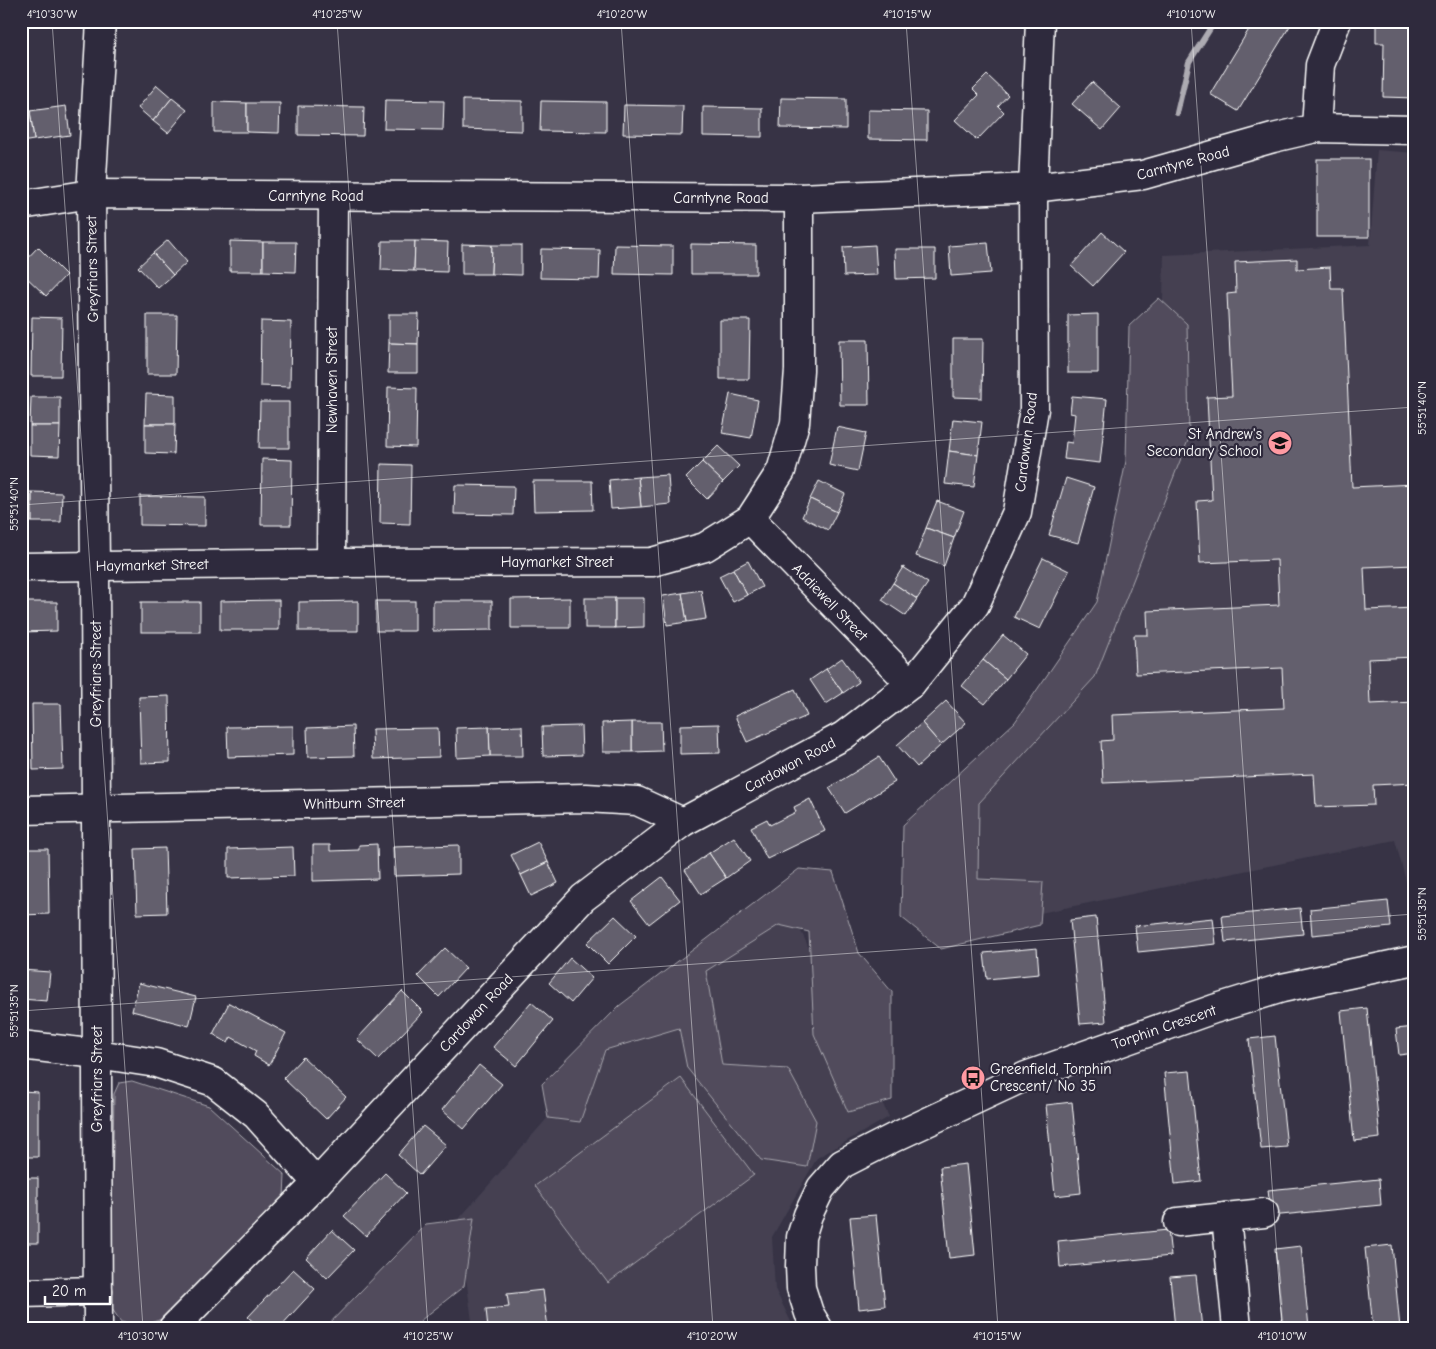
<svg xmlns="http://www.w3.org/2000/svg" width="1436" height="1349" viewBox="0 0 1436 1349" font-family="'Comic Neue',sans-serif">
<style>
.built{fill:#444051}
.green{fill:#514c5c;stroke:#a8a6ae}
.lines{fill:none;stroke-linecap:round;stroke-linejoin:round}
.stream{stroke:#adabb2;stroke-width:6}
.building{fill:#635f6d;stroke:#fff}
.minor-casing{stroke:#fff;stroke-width:31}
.minor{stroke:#2f2a3d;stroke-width:28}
.ticks{fill:none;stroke:#fff;stroke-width:1;stroke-opacity:0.45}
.labels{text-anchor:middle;stroke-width:4.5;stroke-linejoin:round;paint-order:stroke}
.street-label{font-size:15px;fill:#fff;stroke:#2f2a3d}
.poi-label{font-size:15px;fill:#fff;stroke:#2f2a3d;text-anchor:end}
.neatline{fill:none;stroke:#fff;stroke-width:2}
.ticks-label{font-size:12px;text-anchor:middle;fill:#fff}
</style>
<rect width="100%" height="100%" fill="#373345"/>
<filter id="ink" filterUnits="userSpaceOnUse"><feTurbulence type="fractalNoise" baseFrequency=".02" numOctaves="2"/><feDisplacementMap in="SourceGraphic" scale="10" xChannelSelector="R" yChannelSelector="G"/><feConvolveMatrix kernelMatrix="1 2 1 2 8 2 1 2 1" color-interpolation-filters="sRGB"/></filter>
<g filter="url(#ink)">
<g class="built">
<polygon points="1377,150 1415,153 1415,915 1395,840 963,929 959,795 1074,686 1129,546 1162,341 1164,255 1370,245"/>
<polygon points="789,906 889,1117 817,1158 772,1237 775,1289 794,1328 473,1328 458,1220 659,991"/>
</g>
<g class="green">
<polygon points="1159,298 1187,324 1189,438 1095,677 979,803 978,879 1043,882 1040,925 941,949 901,917 903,825 1015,722 1097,602 1126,461 1129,326"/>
<polygon points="799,869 833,872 859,953 892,992 892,1100 848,1112 814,1034 809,932 779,925 706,971 722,1065 788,1069 816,1121 807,1167 761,1160 687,1068 679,1028 605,1050 580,1122 548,1118 542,1084 619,1006"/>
<polygon points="681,1078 754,1175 608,1283 535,1186"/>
<polygon points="132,1081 209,1106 285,1175 284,1197 165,1318 141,1326 121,1322 110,1306 114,1094 119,1083"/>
<polygon points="474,1218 464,1286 411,1328 325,1328 426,1224"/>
</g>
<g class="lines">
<polyline class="stream" points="1177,113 1189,62 1215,21"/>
</g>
<g class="building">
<polygon points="1254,21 1293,21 1238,111 1210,94"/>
<polygon points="1376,21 1415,21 1415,98 1383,97 1384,43 1376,43"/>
<polygon points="987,75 1008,95 998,106 1004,112 977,140 955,120 979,95 973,89"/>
<polygon points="1092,82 1121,108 1102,130 1072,104"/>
<polygon points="157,85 172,98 153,121 138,108"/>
<polygon points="172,98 187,110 168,133 153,121"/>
<polygon points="781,98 846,99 846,129 780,128"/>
<polygon points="385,100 444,101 443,130 384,129"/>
<polygon points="463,100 522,101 522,131 463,129"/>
<polygon points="541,101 606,102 606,132 540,131"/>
<polygon points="214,102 247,103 247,132 214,132"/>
<polygon points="247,103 280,103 279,133 247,132"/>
<polygon points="624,105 683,106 682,135 623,134"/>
<polygon points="66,106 70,135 34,140 30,111"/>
<polygon points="298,106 364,107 363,136 298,135"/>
<polygon points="703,107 762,108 762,137 703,136"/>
<polygon points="868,110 927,111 927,140 868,139"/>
<polygon points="30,111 34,140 21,142 21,112"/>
<rect x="1317" y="159" width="52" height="78"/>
<polygon points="1102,232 1124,252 1093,286 1071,266"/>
<polygon points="168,240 187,262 173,275 153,253"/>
<polygon points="230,241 263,242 263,271 230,271"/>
<polygon points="382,241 415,241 414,271 381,270"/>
<polygon points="415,241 448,242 447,272 414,271"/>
<polygon points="263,242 296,242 295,272 263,271"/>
<polygon points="988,243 991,273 951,276 949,246"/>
<polygon points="462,244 492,245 491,274 462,274"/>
<polygon points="691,244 756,245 756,274 691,274"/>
<polygon points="492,245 521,245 521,275 491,274"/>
<polygon points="615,245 673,246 673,275 614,274"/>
<polygon points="875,245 877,275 844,276 843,247"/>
<polygon points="38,247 66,275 46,296 21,272 21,265"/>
<polygon points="541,249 600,250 599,279 540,278"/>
<polygon points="895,249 935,249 935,278 896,279"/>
<polygon points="153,253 173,275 158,288 138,267"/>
<polygon points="1297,259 1297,269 1330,267 1331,289 1343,289 1352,487 1415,484 1415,565 1364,567 1366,610 1415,608 1415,657 1368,659 1370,704 1415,702 1415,783 1373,785 1374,805 1316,807 1314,774 1103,783 1101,741 1113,740 1112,715 1284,708 1282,668 1136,674 1134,635 1148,635 1147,611 1279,605 1277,560 1200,563 1197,501 1212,500 1207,397 1232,396 1227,294 1236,293 1235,262"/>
<polygon points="389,314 419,314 418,344 389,343"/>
<polygon points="1098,314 1098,373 1068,373 1068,315"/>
<polygon points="147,315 177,315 176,374 147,374"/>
<polygon points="32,317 62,318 61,376 31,376"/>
<polygon points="720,320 750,320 749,379 720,379"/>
<polygon points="261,321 291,322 290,387 260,386"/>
<polygon points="953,339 983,339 982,398 953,397"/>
<polygon points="839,340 868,340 869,405 840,405"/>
<polygon points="389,343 418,344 418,373 388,373"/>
<polygon points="388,387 417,388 416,447 387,446"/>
<polygon points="146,394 175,395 175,424 145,424"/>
<polygon points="730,394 758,400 751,438 722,433"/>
<polygon points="1072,396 1107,399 1100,463 1064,459 1066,442 1072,443 1075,414 1070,413"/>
<polygon points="31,397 60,397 60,426 30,426"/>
<polygon points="260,402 289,402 289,448 259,448"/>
<polygon points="953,419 982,422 978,455 949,451"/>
<polygon points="145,424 175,424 174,454 145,453"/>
<polygon points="30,426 60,426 59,456 30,455"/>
<polygon points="837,427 866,433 858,471 829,465"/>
<polygon points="718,446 739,466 723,482 702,462"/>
<polygon points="949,451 978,455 974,487 945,484"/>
<polygon points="262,459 292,460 291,525 261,525"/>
<polygon points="702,462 723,482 707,499 686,478"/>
<polygon points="381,464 411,465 410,524 380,523"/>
<polygon points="668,475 670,504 641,507 638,477"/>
<polygon points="638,477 641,507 611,509 609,480"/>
<polygon points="1066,478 1094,487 1078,543 1049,535"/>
<polygon points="533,481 592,481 593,510 534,511"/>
<polygon points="819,481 845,494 837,512 810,499"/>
<polygon points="455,485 514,486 513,515 454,514"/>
<polygon points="21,492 32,492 32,522 21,521"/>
<polygon points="32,492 62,493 61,522 32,522"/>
<polygon points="140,496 205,497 205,526 140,525"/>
<polygon points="810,499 837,512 828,530 802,517"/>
<polygon points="937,501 964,511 954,538 926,528"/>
<polygon points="926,528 954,538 944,566 916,556"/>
<polygon points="1043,558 1069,571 1040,629 1014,617"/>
<polygon points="748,561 762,587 747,595 733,569"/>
<polygon points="903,567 928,583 917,599 893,583"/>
<polygon points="733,569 747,595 733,602 719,576"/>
<polygon points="893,583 917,599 906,616 882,600"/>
<polygon points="701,590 706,619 687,622 682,593"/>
<polygon points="682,593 687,622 667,625 663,596"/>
<polygon points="570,598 570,628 511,628 511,599"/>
<rect x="585" y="598" width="30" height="30"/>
<polygon points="615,598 644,598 644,627 615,628"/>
<polygon points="279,600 279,630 220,630 220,601"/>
<polygon points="358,601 358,631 299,631 299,602"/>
<rect x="376" y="601" width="39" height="30"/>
<polygon points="433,601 492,601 492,630 433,631"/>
<polygon points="21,602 57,602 57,631 21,632"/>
<rect x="141" y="602" width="59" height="30"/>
<polygon points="1003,635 1026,654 1006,679 983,660"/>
<polygon points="842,658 859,682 843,693 826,669"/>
<polygon points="983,660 1006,679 985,704 962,686"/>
<polygon points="826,669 843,693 826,704 810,680"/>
<polygon points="795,689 807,716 747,742 735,716"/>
<polygon points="169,696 170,762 141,763 139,697"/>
<polygon points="946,701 966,723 941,745 922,723"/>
<polygon points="32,704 61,704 63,769 33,770"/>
<polygon points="632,722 661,722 662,751 632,752"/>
<polygon points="632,722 632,752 603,752 602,723"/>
<polygon points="922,723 941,745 917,767 897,745"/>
<polygon points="719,724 720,753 680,754 680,725"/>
<polygon points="293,726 293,755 228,757 227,727"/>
<polygon points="353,726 354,756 308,757 307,728"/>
<polygon points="522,726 523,756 490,756 489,727"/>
<polygon points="581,726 582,755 543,756 542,727"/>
<polygon points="489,727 490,756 457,758 456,728"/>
<polygon points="438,728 439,757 373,759 372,729"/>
<polygon points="879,757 895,782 845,813 829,788"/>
<polygon points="810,799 825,831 767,859 751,827 767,819 770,825 796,812 794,807"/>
<polygon points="734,837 750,861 726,878 709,853"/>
<polygon points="538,842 548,862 521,875 511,855"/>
<polygon points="377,844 378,879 313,881 313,845 330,845 330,851 359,850 359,845"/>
<polygon points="459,845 459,874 394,876 393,847"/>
<polygon points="293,847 294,876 228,878 228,849"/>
<polygon points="165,848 167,913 137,914 135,849"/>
<polygon points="21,849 48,849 49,914 21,915"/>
<polygon points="709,853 726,878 701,894 685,870"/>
<polygon points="548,862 558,883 531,896 521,875"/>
<polygon points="662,877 680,900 649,924 631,901"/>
<polygon points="1388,901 1391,927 1312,935 1310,909"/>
<polygon points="1300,908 1303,934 1225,942 1222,916"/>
<polygon points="615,916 636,936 608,964 587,943"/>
<polygon points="1096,917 1106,1022 1080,1024 1070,920"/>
<polygon points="1213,918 1216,944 1138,952 1135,926"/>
<polygon points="445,948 466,968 439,997 418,976"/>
<polygon points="1037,948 1039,974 987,979 984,953"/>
<polygon points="570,958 592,978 571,1003 549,983"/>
<polygon points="21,970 50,972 47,1001 21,999"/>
<polygon points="139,983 196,997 189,1026 132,1011"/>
<polygon points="402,991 423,1012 378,1059 357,1039"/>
<polygon points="531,1002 553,1021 516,1066 493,1047"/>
<polygon points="229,1003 286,1033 269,1065 254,1056 256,1051 231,1037 228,1043 213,1034"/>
<polygon points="1367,1008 1380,1138 1354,1141 1341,1011"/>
<polygon points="1415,1027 1415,1053 1399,1055 1396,1029"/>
<polygon points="1275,1036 1287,1147 1261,1149 1249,1039"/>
<polygon points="303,1057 346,1097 326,1119 283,1078"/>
<polygon points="479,1065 502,1084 464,1129 442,1110"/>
<polygon points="1190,1071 1201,1181 1175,1184 1164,1073"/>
<polygon points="21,1091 38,1092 38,1157 21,1157"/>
<polygon points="1072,1102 1081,1193 1055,1196 1046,1105"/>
<polygon points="423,1126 446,1145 420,1175 398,1155"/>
<polygon points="966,1164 975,1255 949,1258 940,1167"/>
<polygon points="385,1173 406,1193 366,1236 344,1216"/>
<rect x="21" y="1178" width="17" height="65"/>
<polygon points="1379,1179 1381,1205 1271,1216 1268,1190"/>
<polygon points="876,1215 885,1306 859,1309 850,1217"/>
<polygon points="332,1230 354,1250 327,1278 306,1258"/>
<polygon points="1168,1230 1171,1256 1060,1267 1058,1241"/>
<polygon points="1392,1245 1400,1328 1373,1328 1365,1248"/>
<polygon points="1301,1246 1309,1328 1283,1328 1275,1249"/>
<polygon points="293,1269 315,1289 279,1328 260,1328 248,1317"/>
<polygon points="1196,1275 1202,1328 1175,1328 1170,1277"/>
<polygon points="543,1290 548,1328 488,1328 486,1309 509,1307 507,1294"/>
</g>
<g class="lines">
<defs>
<g id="minor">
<polyline points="1316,128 1320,65 1337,21"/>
<polyline points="21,205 91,194 799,198 1033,188 1143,175 1273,138 1316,128 1415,130"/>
<polyline points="750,519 911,684"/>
<polyline points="331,563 333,196"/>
<polyline points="21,567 331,563 652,562 705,547 750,519 781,471 795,423 799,370 799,198"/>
<polyline points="21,810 586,798 637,801 683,822"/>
<polyline points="21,1045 97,1054 156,1063 214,1082 256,1115 317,1183"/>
<polyline points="1226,1217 1237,1328"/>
<polyline points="1178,1222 1264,1213"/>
<polyline points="21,1293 98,1291"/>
<polyline points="98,1328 95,566 91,194 101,21"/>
<polyline points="173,1328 317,1183 583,898 683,822 843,736 911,684 975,605 1017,512 1034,409 1033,188 1040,21"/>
<polyline points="818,1328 809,1313 801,1288 800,1266 801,1237 808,1215 821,1188 842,1164 893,1138 1026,1076 1214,1009 1282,988 1415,960"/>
</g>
</defs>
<use href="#minor" class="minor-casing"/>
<use href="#minor" class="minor"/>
</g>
</g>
<path class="ticks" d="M52,21L143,1328M337,21L428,1328M621,21L713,1328M906,21L998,1328M1191,21L1282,1328M21,505L1415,407M21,1011L1415,914"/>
<defs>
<symbol id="school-disc" viewBox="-11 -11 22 22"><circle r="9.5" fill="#ff9aa2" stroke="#2f2a3d"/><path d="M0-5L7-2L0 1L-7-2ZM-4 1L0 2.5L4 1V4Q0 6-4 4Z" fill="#111"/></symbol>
<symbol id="bus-disc" viewBox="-11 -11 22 22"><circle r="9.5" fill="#ff9aa2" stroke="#2f2a3d"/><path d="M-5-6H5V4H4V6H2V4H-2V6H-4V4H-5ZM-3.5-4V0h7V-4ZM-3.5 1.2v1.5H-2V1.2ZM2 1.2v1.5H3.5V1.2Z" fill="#111"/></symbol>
</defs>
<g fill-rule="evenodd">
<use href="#school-disc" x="1266" y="429" width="28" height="28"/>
<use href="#bus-disc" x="959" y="1064" width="28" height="28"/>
</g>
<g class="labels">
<g class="street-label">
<text transform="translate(1183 163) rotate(-15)" y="5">Carntyne Road</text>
<text x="316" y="201">Carntyne Road</text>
<text x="721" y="203">Carntyne Road</text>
<text transform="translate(92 269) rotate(-91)" y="5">Greyfriars Street</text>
<text transform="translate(332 380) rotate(-90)" y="5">Newhaven Street</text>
<text transform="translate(1026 442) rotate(-83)" y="5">Cardowan Road</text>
<text x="557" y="567">Haymarket Street</text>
<text transform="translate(152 565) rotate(-1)" y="5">Haymarket Street</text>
<text transform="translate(830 602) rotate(46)" y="5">Addiewell Street</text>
<text transform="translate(96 674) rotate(-90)" y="5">Greyfriars Street</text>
<text transform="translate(790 765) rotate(-28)" y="5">Cardowan Road</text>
<text transform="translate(354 803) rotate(-1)" y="5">Whitburn Street</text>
<text transform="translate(476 1013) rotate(-47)" y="5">Cardowan Road</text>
<text transform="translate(1164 1027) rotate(-19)" y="5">Torphin Crescent</text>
<text transform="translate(97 1079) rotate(-90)" y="5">Greyfriars Street</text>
</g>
<g class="poi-label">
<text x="1262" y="439">St Andrew's<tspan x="1262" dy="17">Secondary School</tspan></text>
<text x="990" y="1074" text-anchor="start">Greenfield, Torphin<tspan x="990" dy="17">Crescent/ No 35</tspan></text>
</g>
</g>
<rect width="1436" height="1349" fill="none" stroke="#2f2a3d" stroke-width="55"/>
<path d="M45 1296v8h65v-8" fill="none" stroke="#ffffff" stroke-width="2.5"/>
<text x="52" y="1296" font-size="15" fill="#ffffff" stroke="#2f2a3d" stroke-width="4" paint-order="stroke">20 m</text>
<rect x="28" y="28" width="1380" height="1294" class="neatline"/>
<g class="ticks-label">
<text x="52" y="18">4°10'30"W</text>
<text x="337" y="18">4°10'25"W</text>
<text x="622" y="18">4°10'20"W</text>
<text x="907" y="18">4°10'15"W</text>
<text x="1191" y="18">4°10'10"W</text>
<text transform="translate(1422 408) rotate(-90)" y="4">55°51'40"N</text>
<text transform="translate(14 504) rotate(-90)" y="4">55°51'40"N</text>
<text transform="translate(1422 914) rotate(-90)" y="4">55°51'35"N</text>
<text transform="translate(14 1011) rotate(-90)" y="4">55°51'35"N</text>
<text x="143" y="1340">4°10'30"W</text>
<text x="428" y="1340">4°10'25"W</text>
<text x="712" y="1340">4°10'20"W</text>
<text x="997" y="1340">4°10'15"W</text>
<text x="1282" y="1340">4°10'10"W</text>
</g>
</svg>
